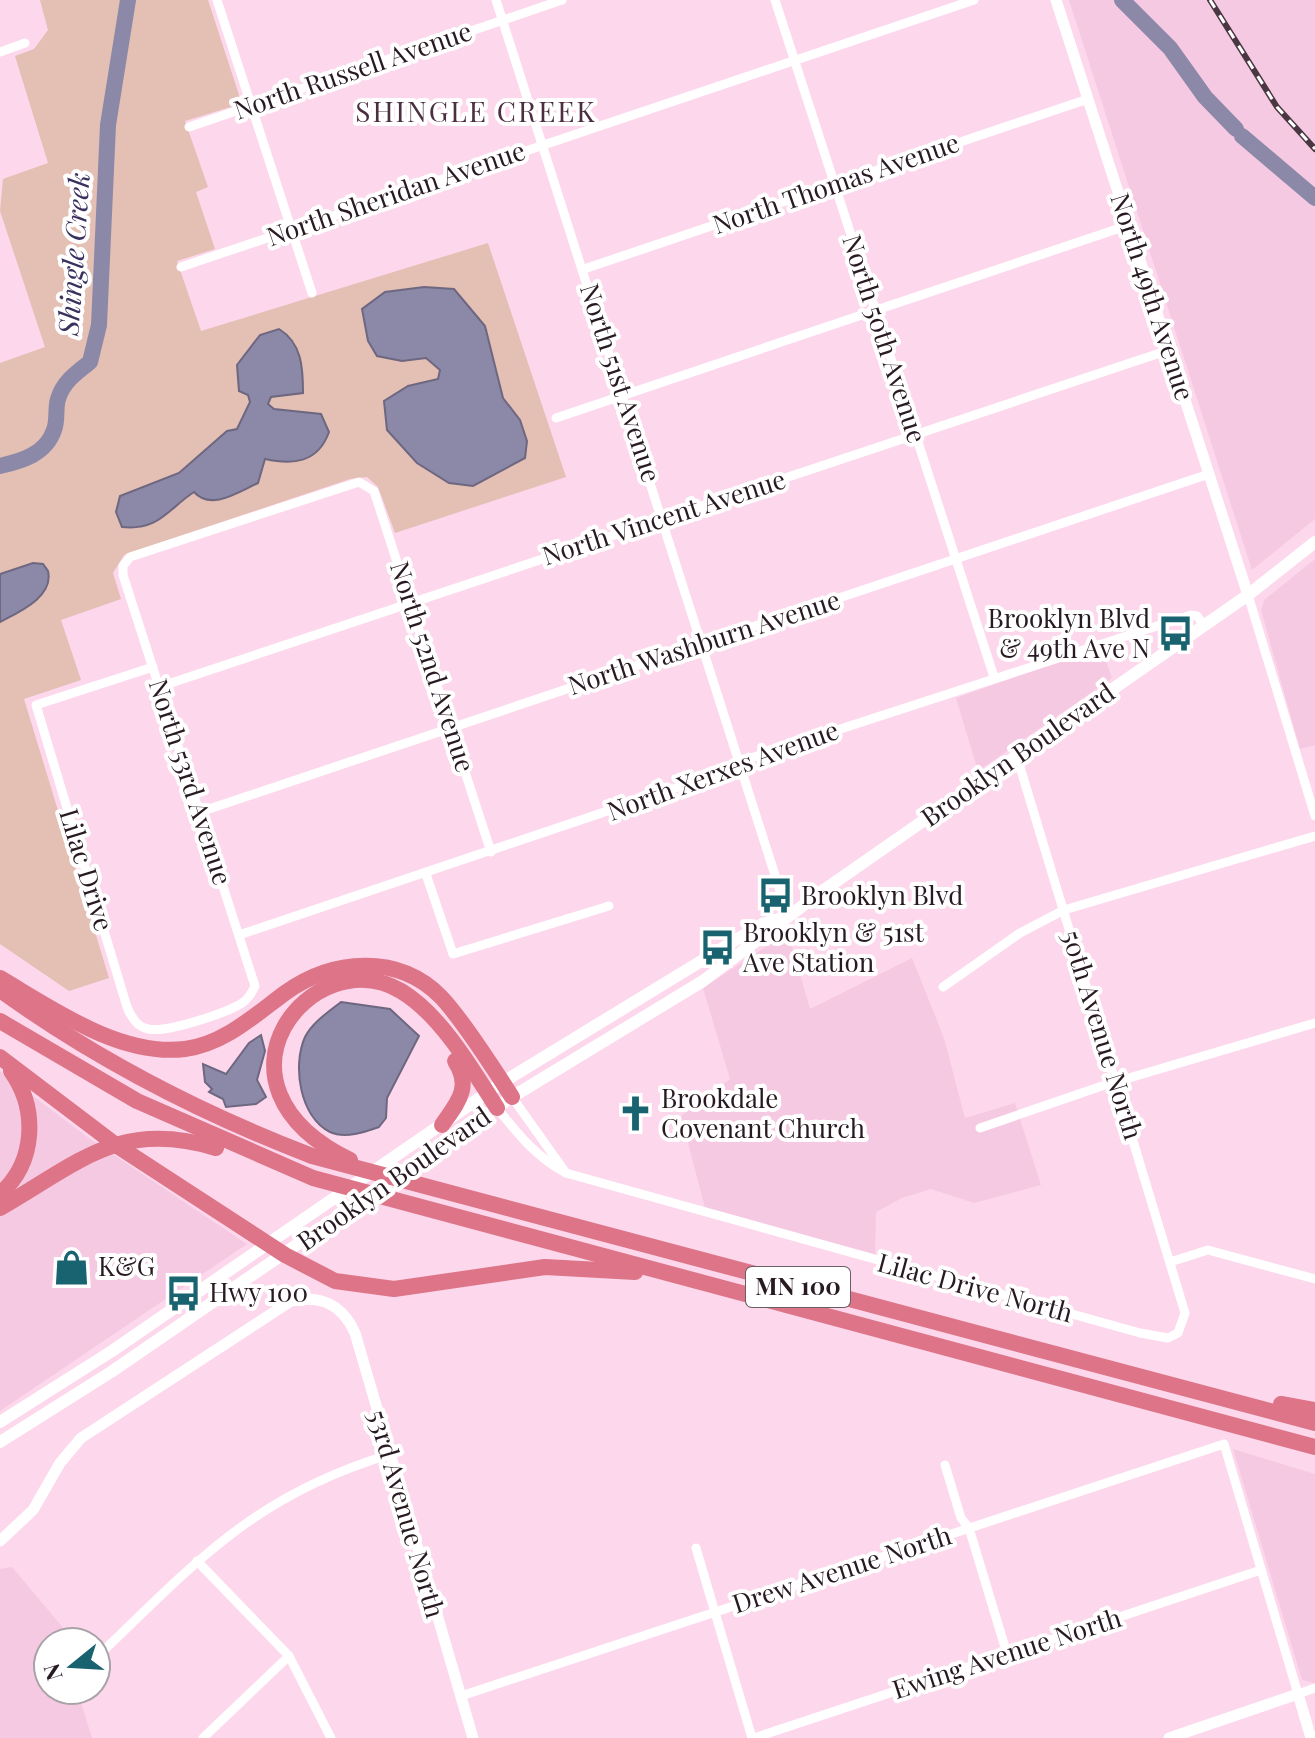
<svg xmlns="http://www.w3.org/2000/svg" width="1315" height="1738" viewBox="0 0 1315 1738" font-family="'Playfair Display',serif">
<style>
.built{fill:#f6c9e2}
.green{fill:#e3bfb4}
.water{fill:#8c88a8;stroke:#6e6780;stroke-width:2}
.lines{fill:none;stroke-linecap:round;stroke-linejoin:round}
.river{stroke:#8c88a8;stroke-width:16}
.minor{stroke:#fff;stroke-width:9}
.tertiary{stroke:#fff;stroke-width:11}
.secondary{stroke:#fff;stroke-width:12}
.motorway{stroke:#de7487;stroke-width:16}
.rail-casing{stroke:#493842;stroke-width:6}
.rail{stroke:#fff;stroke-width:3;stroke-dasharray:9;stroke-linecap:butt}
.labels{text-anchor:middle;stroke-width:8;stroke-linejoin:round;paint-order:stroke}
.shield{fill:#fff;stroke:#685f64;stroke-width:2}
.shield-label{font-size:24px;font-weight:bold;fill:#281a22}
.street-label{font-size:26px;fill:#281a22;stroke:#fff}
.poi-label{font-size:26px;fill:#281a22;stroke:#fff;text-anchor:start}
.neighbourhood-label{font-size:28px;letter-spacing:2px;fill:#4b2e40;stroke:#fff}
.water-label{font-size:28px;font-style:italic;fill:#3a315e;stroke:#fff}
</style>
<rect width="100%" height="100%" fill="#fdd7ec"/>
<g class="built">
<polygon points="1069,0 1315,0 1315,519 1252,570"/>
<polygon points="1315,559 1315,745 1300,749 1261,610 1264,600"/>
<polygon points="1101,647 1112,678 978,771 956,698"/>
<polygon points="788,932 810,1009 912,958 944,1038 965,1118 1015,1103 1041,1185 974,1203 931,1189 902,1198 876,1212 875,1256 705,1208 681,1116 730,1079 703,988"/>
<polygon points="0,1071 90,1139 247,1244 0,1411"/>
<polygon points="1233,1449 1315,1474 1315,1683 1302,1680"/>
<polygon points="12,1567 75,1642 48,1642 48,1690 77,1690 92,1738 0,1738 0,1569"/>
</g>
<polygon class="green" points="40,0 208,0 239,95 237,105 185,121 208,187 196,192 215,249 177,261 201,331 488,243 566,477 395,533 378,487 367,477 350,479 124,555 113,573 121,599 61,620 81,680 24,699 109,978 69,991 0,944 0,363 45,347 0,211 3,179 48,163 15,56 34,49 48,30"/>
<g class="water">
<polygon points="424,287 454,289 485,326 503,398 520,420 527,441 525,458 473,486 449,483 417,463 387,430 384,401 408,386 438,379 440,370 426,358 402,361 377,356 368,341 362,309 385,292"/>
<path d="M279,329C302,343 303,368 303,393L271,397L268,404L274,409L321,414L329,432C318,463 293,465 265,459L258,483C238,492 211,511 194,492C168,509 159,531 122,527L116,512L120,496L179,473L227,431L237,429L250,402L248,395L239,391L237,365L260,335Z"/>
<path d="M33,563L43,564L48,571C54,597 19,612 0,622V574Z"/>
<path d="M341,1002L390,1009L419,1036L387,1098L386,1118L379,1127C365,1132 345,1139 330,1132C300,1117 292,1066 305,1037C312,1023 328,1012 341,1002Z"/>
<polygon points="261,1035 265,1051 257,1080 266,1097 256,1104 226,1107 223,1099 209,1092 212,1089 205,1082 203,1064 226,1074 249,1043"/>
</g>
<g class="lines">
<g class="river">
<polyline points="1122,0 1170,48 1205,97 1236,129"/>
<polyline points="1242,136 1315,198"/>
<path d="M0,466C22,461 46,454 54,430C58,420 55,409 58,399C63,382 77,372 90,362L99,325L108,125L128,0"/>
</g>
<g class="minor">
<polyline points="217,0 312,293"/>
<polyline points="496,0 788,916"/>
<polyline points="775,0 994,677"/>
<polyline points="0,52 25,43"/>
<polyline points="189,127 562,0"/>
<polyline points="181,267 974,0"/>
<polyline points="584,269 1088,99"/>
<polyline points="556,418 1129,225"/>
<polyline points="1248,595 1315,816"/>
<path d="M153,667L36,705L127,1007C131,1017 137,1027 148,1029C167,1033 222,1014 239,1005C248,1000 251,994 255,986L123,575V566L130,557L359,482L374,491L491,852"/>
<polyline points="159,687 1169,350"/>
<polyline points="200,812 1209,474"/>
<polyline points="426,874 453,954 609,906"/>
<polyline points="239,935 741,766 748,759 1191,615 1197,616 1204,625"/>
<polyline points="943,987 1020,933 1064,910 1315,836"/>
<path d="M497,1108C518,1134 536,1157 566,1173L512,1097"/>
<polyline points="980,1128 1102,1086 1315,1023"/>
<polyline points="566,1173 1140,1333 1168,1338 1178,1333 1185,1313 1017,757"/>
<polyline points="1170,1262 1208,1250 1315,1279"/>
<polyline points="945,1465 961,1518 969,1528 1007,1654"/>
<polyline points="696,1548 752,1738"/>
<polyline points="197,1561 289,1656 331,1738"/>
<path d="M96,1658C194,1564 253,1496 388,1455"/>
<polyline points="461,1696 1224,1444 1298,1694 1315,1688"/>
<polyline points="203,1738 289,1656"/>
<polyline points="754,1738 1261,1570"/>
</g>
<g class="tertiary">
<polyline points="1056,0 1248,595"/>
<path d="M0,1541L33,1510L60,1463L81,1438L291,1301C321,1295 342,1304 355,1333L473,1738"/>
<polyline points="1169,1738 1298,1694 1311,1738"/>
</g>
<g class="secondary">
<polyline points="0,1422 112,1351 503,1082 762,924 785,917"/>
<polyline points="0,1442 111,1372 512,1097 703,981 821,892 1248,595 1315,542"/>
</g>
<g class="motorway">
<path d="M0,978C53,1009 120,1057 185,1049C224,1044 255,1015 285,993C332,959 398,953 441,997C463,1020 494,1069 512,1097"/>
<path d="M0,990C97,1060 200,1113 312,1156L1315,1423"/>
<polyline points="0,1021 137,1101 313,1178 1315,1447"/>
<polyline points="0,1057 116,1145 285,1255 335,1281 394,1289 545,1267 635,1272"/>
<path d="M442,1125C458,1102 472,1087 455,1061"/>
<path d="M350,1160C194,1084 313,939 401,991C441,1015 472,1069 497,1108"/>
<path d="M0,1194C36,1162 38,1109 11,1071"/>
<path d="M0,1208C80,1162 120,1119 216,1148"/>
<polyline points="1281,1404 1315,1410"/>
</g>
<defs>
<polyline id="rail" points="1210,0 1277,107 1315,149"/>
</defs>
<use href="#rail" class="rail-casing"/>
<use href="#rail" class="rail"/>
</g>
<defs>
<symbol id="bus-bare" viewBox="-9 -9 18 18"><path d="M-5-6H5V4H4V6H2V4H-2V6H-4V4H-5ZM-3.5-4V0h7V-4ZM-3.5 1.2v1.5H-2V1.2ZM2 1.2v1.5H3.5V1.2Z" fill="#18636f" stroke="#fff" stroke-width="2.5" paint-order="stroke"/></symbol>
<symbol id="church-bare" viewBox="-9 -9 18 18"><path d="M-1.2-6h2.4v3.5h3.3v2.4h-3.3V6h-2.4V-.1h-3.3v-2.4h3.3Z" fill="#18636f" stroke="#fff" stroke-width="2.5" paint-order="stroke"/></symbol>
<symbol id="shop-bare" viewBox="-9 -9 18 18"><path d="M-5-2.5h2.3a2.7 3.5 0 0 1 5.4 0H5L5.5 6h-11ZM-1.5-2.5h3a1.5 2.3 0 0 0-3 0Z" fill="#18636f" stroke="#fff" stroke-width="2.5" paint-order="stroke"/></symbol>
</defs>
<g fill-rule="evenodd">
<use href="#bus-bare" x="1150" y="608" width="51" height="51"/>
<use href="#bus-bare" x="750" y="870" width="51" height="51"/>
<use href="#bus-bare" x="692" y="922" width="51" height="51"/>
<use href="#church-bare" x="610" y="1088" width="51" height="51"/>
<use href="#shop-bare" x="46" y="1242" width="51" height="51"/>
<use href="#bus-bare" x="158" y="1268" width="51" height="51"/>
</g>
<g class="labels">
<rect class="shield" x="746" y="1267" width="104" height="40" rx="6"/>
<g class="shield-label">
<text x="798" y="1295">MN 100</text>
</g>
<g class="street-label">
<text transform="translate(353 71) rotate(-19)" y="9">North Russell Avenue</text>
<text transform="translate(836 184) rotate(-19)" y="9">North Thomas Avenue</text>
<text transform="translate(396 194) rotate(-19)" y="9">North Sheridan Avenue</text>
<text transform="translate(1152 297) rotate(72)" y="9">North 49th Avenue</text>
<text transform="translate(884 339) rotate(72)" y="9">North 50th Avenue</text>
<text transform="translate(620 383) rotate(72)" y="9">North 51st Avenue</text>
<text transform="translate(664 518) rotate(-18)" y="9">North Vincent Avenue</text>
<text transform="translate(704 643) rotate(-18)" y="9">North Washburn Avenue</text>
<text transform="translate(432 667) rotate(72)" y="9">North 52nd Avenue</text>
<text transform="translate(1018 755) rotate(-35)" y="9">Brooklyn Boulevard</text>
<text transform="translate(723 771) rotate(-20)" y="9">North Xerxes Avenue</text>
<text transform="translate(190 782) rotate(72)" y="9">North 53rd Avenue</text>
<text transform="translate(86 870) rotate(73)" y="9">Lilac Drive</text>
<text transform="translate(1102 1035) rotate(73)" y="9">50th Avenue North</text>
<text transform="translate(394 1179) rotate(-35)" y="9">Brooklyn Boulevard</text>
<text transform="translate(975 1288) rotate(15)" y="9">Lilac Drive North</text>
<text transform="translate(406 1514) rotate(74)" y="9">53rd Avenue North</text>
<text transform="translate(842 1570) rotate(-18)" y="9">Drew Avenue North</text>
<text transform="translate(1007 1654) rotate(-18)" y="9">Ewing Avenue North</text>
</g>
<g class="poi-label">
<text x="1150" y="628" text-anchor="end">Brooklyn Blvd<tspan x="1150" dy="30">&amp; 49th Ave N</tspan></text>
<text x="801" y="905">Brooklyn Blvd</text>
<text x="743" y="942">Brooklyn &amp; 51st<tspan x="743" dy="30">Ave Station</tspan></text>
<text x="661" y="1108">Brookdale<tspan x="661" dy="30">Covenant Church</tspan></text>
<text x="98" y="1276">K&amp;G</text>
<text x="209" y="1302">Hwy 100</text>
</g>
<g class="neighbourhood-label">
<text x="476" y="122">SHINGLE CREEK</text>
</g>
<g class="water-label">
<text transform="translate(74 254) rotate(-86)" y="10">Shingle Creek</text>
</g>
</g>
<g transform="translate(72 1666) rotate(252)"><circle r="38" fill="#ffffff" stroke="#a9a3a7" stroke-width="2"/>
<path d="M0-6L14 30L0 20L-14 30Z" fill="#18636f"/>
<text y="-12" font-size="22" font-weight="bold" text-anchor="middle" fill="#281a22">N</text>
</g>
</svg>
